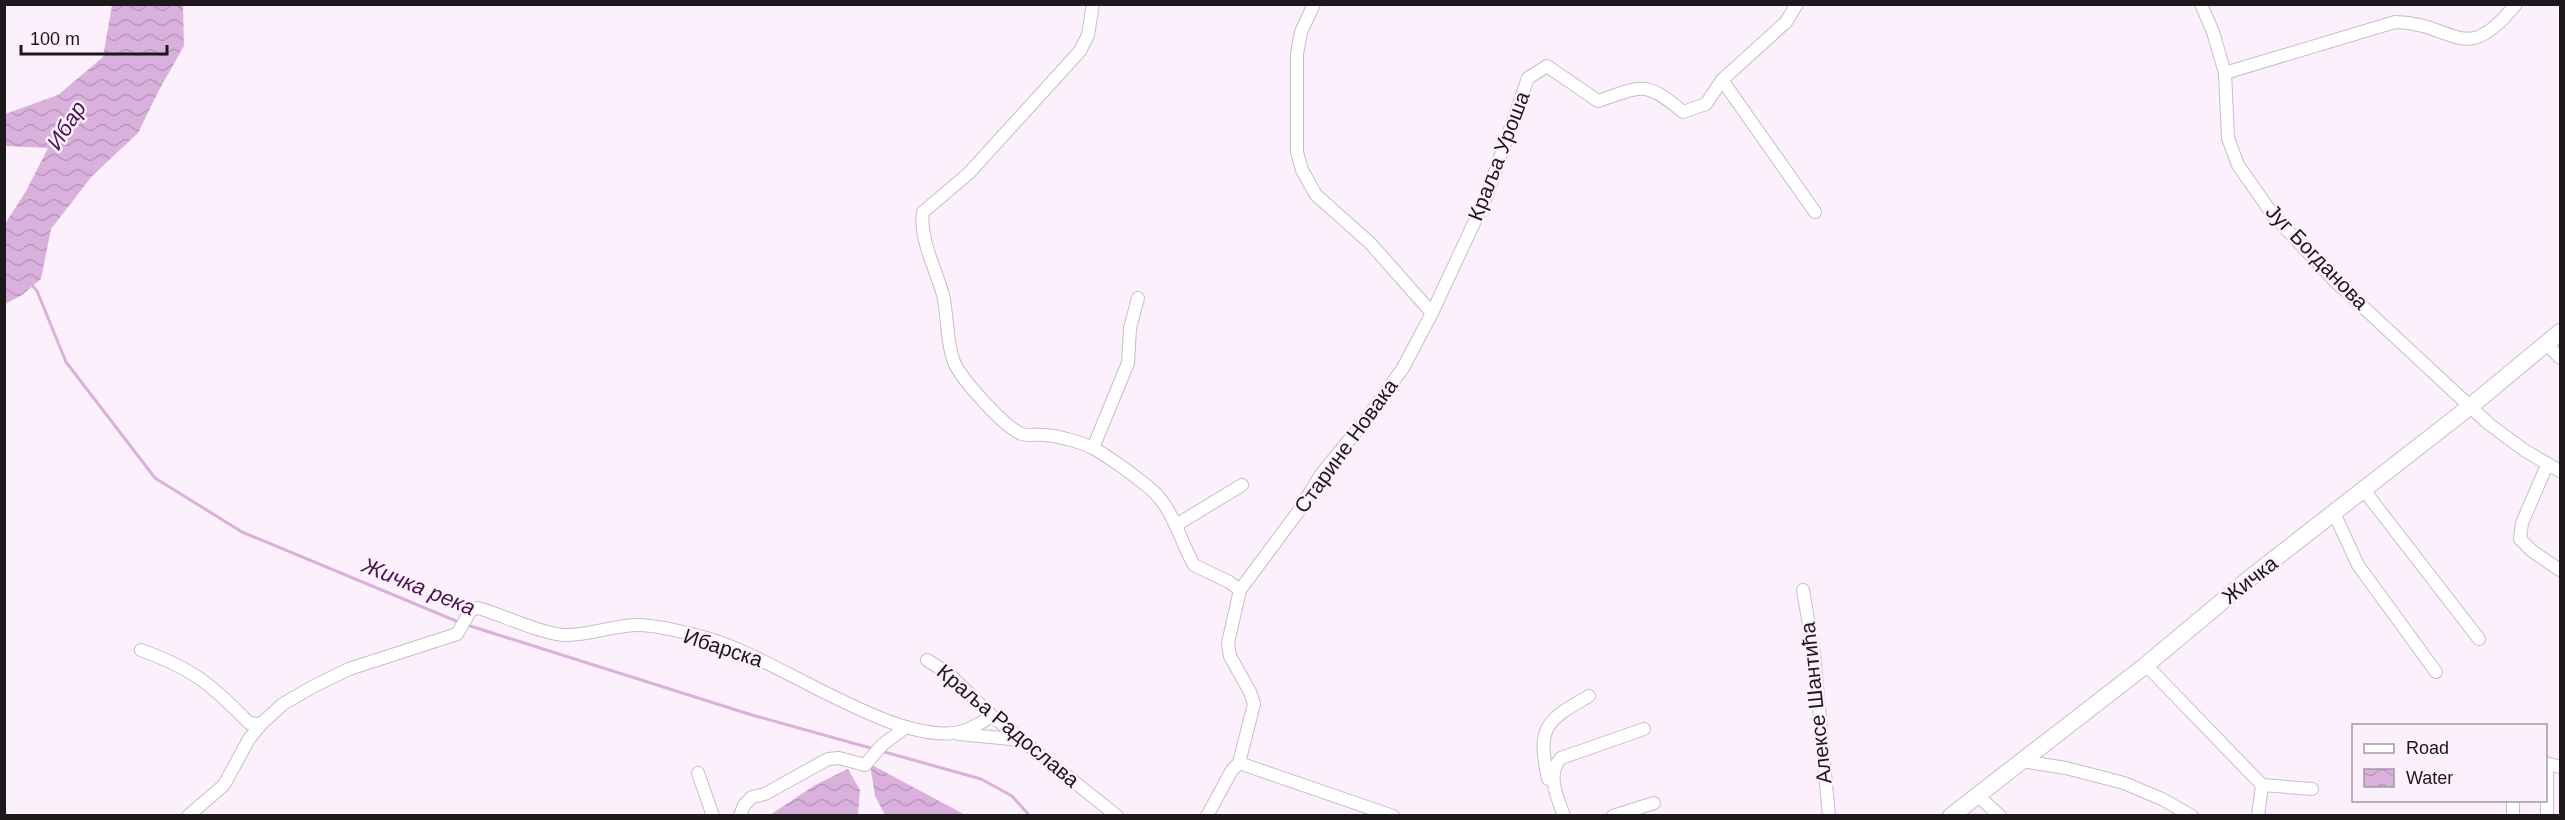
<svg xmlns="http://www.w3.org/2000/svg" width="2565" height="820" viewBox="0 0 2565 820" font-family="Arial,sans-serif">
<style>
.water{fill:url(#water-waves)}
.lines{fill:none;stroke-linecap:round;stroke-linejoin:round}
.stream{stroke:#dab0dc;stroke-width:3}
.street-casing{stroke:#c8bdc9;stroke-width:14}
.secondary-casing{stroke:#c8bdc9;stroke-width:18}
.street{stroke:#fff;stroke-width:12}
.secondary{stroke:#fff;stroke-width:16}
.labels{text-anchor:middle;stroke-width:5;stroke-linejoin:round;paint-order:stroke}
.street-label{font-size:21px;fill:#1c181c;stroke:#fcf0fc}
.water-label{font-size:22px;font-style:italic;fill:#49174d;stroke:#fcf0fc}
</style>
<defs>
<pattern id="water-waves" width="16" height="10" patternUnits="userSpaceOnUse" patternTransform="scale(1.5)"><rect width="16" height="10" fill="#dab0dc"/><path d="M0 5q4-4 8 0t8 0" fill="none" stroke="#ba97bc"/></pattern>
</defs>
<rect width="100%" height="100%" fill="#fcf0fc"/>
<g class="water">
<polygon points="112,5 183,5 184,46 159,90 138,133 92,176 51,229 41,279 22,295 5,304 5,224 26,191 48,148 5,146 5,114 58,95 103,57"/>
<polygon points="870,764 958,811 965,815 885,815 875,796"/>
<polygon points="848,769 860,790 858,815 770,815 815,785"/>
</g>
<g class="lines">
<g class="stream">
<polyline points="31,284 37,291 66,362 155,478 242,532 461,623"/>
<polyline points="467,625 752,715 874,749"/>
<polyline points="881,751 981,779 1012,796 1030,816"/>
</g>
<defs>
<g id="street">
<path d="M1093,4L1088,35L1080,51L969,173L923,212C919,239 936,269 943,295C948,317 946,341 954,362C961,379 1005,428 1022,434C1028,436 1038,434 1045,435C1059,436 1080,442 1093,448C1108,456 1139,479 1152,490C1174,510 1180,541 1194,565L1229,582L1240,590"/>
<polyline points="1314,4 1301,32 1297,54 1297,152 1302,170 1316,195 1370,243 1432,313"/>
<polyline points="2201,4 2213,32 2225,73 2228,138 2238,165 2273,215 2334,280 2489,424 2524,450 2560,471"/>
<path d="M2225,73L2395,22C2456,23 2464,69 2516,4"/>
<polyline points="1722,80 1815,212"/>
<polyline points="2546,343 2560,358"/>
<polyline points="1093,448 1128,363 1130,328 1138,298"/>
<polyline points="2547,465 2522,523 2520,539 2532,551 2560,570"/>
<polyline points="2363,489 2479,639"/>
<polyline points="2334,513 2358,565 2436,672"/>
<polyline points="1176,525 1242,485"/>
<polyline points="1803,590 1814,654 1829,816"/>
<path d="M141,650C193,669 211,684 249,723L261,724L283,704L314,686L349,669L457,634L471,610L478,608C503,615 539,633 564,635C590,636 615,624 641,625C661,626 684,632 703,637C774,655 892,746 960,732C972,729 982,722 992,716"/>
<polyline points="927,660 949,674 992,716 1117,816"/>
<polyline points="2146,665 2262,785 2258,816"/>
<polyline points="959,734 1022,740"/>
<polyline points="2022,761 2066,768 2124,783 2162,799 2192,816"/>
<polyline points="1239,763 1393,816"/>
<polyline points="2546,763 2560,767"/>
<polyline points="698,773 713,816"/>
<path d="M1548,779C1537,727 1545,721 1589,696"/>
<polyline points="2262,785 2312,789"/>
<polyline points="1977,795 2000,816"/>
<polyline points="188,816 224,785 249,739 263,722"/>
<polyline points="740,816 744,805 752,797 765,794 828,759 839,758 865,765 882,745 906,727"/>
<path d="M1207,816L1232,770L1239,763L1254,704L1250,692L1230,656L1228,643L1240,590L1298,512L1322,473L1364,422L1403,368L1432,313L1487,195L1528,78L1547,66L1598,101C1643,86 1645,80 1683,112L1706,104L1722,80L1786,22L1797,4"/>
<path d="M1564,816C1557,797 1546,774 1561,758L1644,729"/>
<polyline points="1613,816 1654,803"/>
<polyline points="2513,816 2513,800"/>
<polyline points="2547,816 2547,764"/>
</g>
<polyline id="secondary" points="1951,816 2146,665 2255,574 2472,405 2560,332"/>
</defs>
<use href="#street" class="street-casing"/>
<use href="#secondary" class="secondary-casing"/>
<use href="#street" class="street"/>
<use href="#secondary" class="secondary"/>
</g>
<g class="labels">
<g class="street-label">
<text transform="translate(1499 156) rotate(-69)" y="7">Краља Уроша</text>
<text transform="translate(2317 257) rotate(46)" y="7">Југ Богданова</text>
<text transform="translate(1346 446) rotate(-54)" y="7">Старине Новака</text>
<text transform="translate(2250 580) rotate(-38)" y="7">Жичка</text>
<text transform="translate(723 648) rotate(18)" y="7">Ибарска</text>
<text transform="translate(1816 703) rotate(-96)" y="7">Алексе Шантића</text>
<text transform="translate(1008 726) rotate(40)" y="7">Краља Радослава</text>
</g>
<g class="water-label">
<text transform="translate(66 125) rotate(-57)" y="8">Ибар</text>
<text transform="translate(419 586) rotate(22)" y="8">Жичка река</text>
</g>
</g>
<rect width="2565" height="820" fill="none" stroke="#1c181c" stroke-width="12"/>
<rect x="2352" y="724" width="195" height="78" fill="#fcf0fc" stroke="#a29aa2" stroke-width="1.5"/>
<rect x="2364" y="744" width="30" height="9" fill="#ffffff" stroke="#a29aa2" stroke-width="1.5"/>
<text x="2406" y="754" font-size="18" fill="#1c181c">Road</text>
<rect x="2364" y="769" width="30" height="18" fill="url(#water-waves)" stroke="#a29aa2" stroke-width="1.5"/>
<text x="2406" y="784" font-size="18" fill="#1c181c">Water</text>
<path d="M21 45v9h146v-9" fill="none" stroke="#1c181c" stroke-width="3"/>
<text x="30" y="45" font-size="18" fill="#1c181c" stroke="#fcf0fc" stroke-width="4.5" paint-order="stroke">100 m</text>
</svg>
